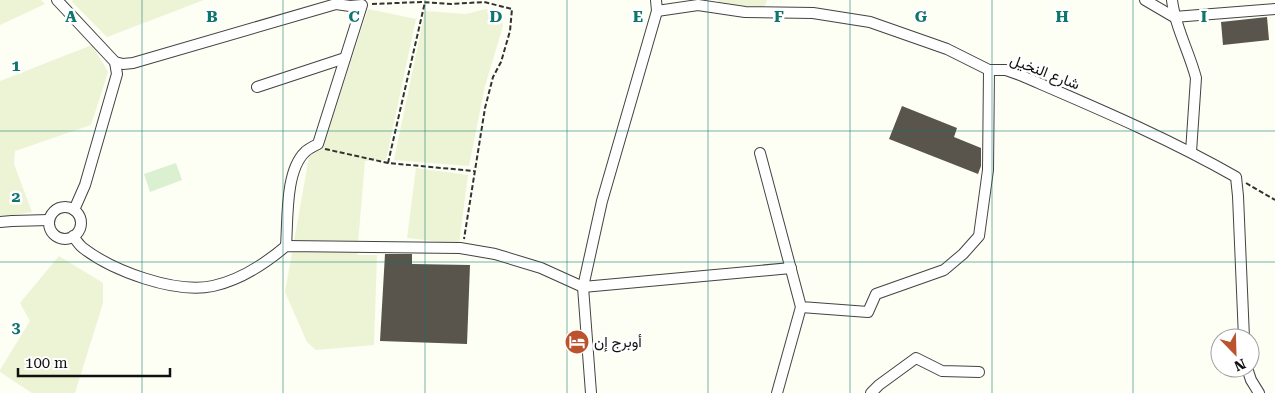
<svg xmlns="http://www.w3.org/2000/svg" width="1275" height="393" viewBox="0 0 1275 393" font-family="'Roboto Serif',Vazirmatn,serif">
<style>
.farmland{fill:#edf4d5}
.pitch{fill:#dbf0d0}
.building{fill:#59554d}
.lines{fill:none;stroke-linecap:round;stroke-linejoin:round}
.minor-casing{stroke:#434343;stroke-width:12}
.path{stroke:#323232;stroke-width:2;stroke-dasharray:5 2.5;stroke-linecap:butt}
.minor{stroke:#fff;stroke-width:10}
.grid{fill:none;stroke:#0f766e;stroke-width:1;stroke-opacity:0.55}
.labels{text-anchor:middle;stroke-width:5;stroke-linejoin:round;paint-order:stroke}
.street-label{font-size:15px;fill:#101010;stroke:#fff}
.poi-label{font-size:15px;fill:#101010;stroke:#fff;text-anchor:start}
.grid-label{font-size:16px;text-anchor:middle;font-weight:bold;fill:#0f766e;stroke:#fff;stroke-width:5;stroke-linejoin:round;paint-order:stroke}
</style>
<rect width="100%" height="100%" fill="#fdfef4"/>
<g class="farmland">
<polygon points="0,0 41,0 45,4 0,25"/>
<polygon points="74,0 204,0 107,37 71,1"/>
<polygon points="718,0 767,0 766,4 761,10 719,5"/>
<polygon points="368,9 416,19 386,160 365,161 357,255 377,255 374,345 316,350 307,342 285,292 309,157 324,144"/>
<polygon points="486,9 501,13 503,26 485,86 469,166 394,160 425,11 466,14"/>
<polygon points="92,45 108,72 91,125 15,151 14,164 32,212 0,217 0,81"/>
<polygon points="416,168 468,175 459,244 407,238"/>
<polygon points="59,256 103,283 103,303 75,393 32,393 0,372 0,370 30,321 20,303"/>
</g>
<polygon class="pitch" points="176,163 182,180 150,192 144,174"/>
<g class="building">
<polygon points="1267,17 1269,40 1223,45 1221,22"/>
<polygon points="902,106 957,128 954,137 981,148 981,166 978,174 889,139"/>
<polygon points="385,254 412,254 412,264 470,265 467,344 380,341"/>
</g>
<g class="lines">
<defs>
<g id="minor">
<polyline points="57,0 115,62 117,74 85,185 74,210"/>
<path d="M656,0L657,11L698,5L745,12L813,13L870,22L947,49L989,70H1006L1020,75C1094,107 1166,137 1236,177L1238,196L1244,338"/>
<polyline points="1145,0 1174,17 1275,9"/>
<path d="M1172,0C1175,27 1189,51 1196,78L1191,152"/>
<path d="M115,62L123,64L133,63L336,4L350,6L362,5L318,144C314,146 308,149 305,152C285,171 288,220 286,246"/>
<polyline points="257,87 345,58"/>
<polyline points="760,153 801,307 868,312 876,294 944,270 963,254 979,236 988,170 989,70"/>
<circle cx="65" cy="223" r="16"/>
<polyline points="0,222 12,221 49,220"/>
<path d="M73,236C76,240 79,245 83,248C113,271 175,294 213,286C240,280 266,263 286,246L460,248L495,254L541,268L583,287L791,268"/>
<polyline points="1247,368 1251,380 1259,393"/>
<polyline points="591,393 583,287 602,201 657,11"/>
<polyline points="777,393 801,307"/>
<polyline points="871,393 879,385 916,358 942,371 979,372"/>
</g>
</defs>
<use href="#minor" class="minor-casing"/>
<g class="path">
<polyline points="372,4 421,2 451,4 484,2 512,9 510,31 501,62 493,77 485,108 464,239"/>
<polyline points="325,149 388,163 474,171"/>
<polyline points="388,163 425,2"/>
<polyline points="1246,183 1275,200"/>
</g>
<use href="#minor" class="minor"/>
</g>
<path class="grid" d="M142,0V393M283,0V393M425,0V393M567,0V393M708,0V393M850,0V393M992,0V393M1133,0V393M0,131H1275M0,262H1275"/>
<defs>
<symbol id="hotel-disc" viewBox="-11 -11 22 22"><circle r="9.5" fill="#bb532e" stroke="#fff"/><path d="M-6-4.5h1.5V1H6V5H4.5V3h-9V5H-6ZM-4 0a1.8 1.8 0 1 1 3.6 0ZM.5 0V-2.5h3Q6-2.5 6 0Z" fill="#fff"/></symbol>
</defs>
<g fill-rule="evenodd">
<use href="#hotel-disc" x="563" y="328" width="28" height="28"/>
</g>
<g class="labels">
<g class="street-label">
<text transform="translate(1045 72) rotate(21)" y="5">شارع النخيل</text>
</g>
<g class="poi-label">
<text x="594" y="347">أوبرج إن</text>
</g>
</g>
<g class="grid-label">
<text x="71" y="22">A</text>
<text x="212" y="22">B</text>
<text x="354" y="22">C</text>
<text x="496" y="22">D</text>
<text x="638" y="22">E</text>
<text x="779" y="22">F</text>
<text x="921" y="22">G</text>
<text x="1062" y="22">H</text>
<text x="1204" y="22">I</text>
<text x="16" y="71">1</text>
<text x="16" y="202">2</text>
<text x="16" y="333">3</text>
</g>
<g transform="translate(1235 353) rotate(157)"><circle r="24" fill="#ffffff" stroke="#9f9f9f"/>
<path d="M0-4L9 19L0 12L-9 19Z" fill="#bb532e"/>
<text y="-8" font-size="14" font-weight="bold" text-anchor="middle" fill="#101010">N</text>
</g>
<path d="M18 368v8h152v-8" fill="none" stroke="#101010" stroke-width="2.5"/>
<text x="25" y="368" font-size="15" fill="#101010" stroke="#ffffff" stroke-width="4" paint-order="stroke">100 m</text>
</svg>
